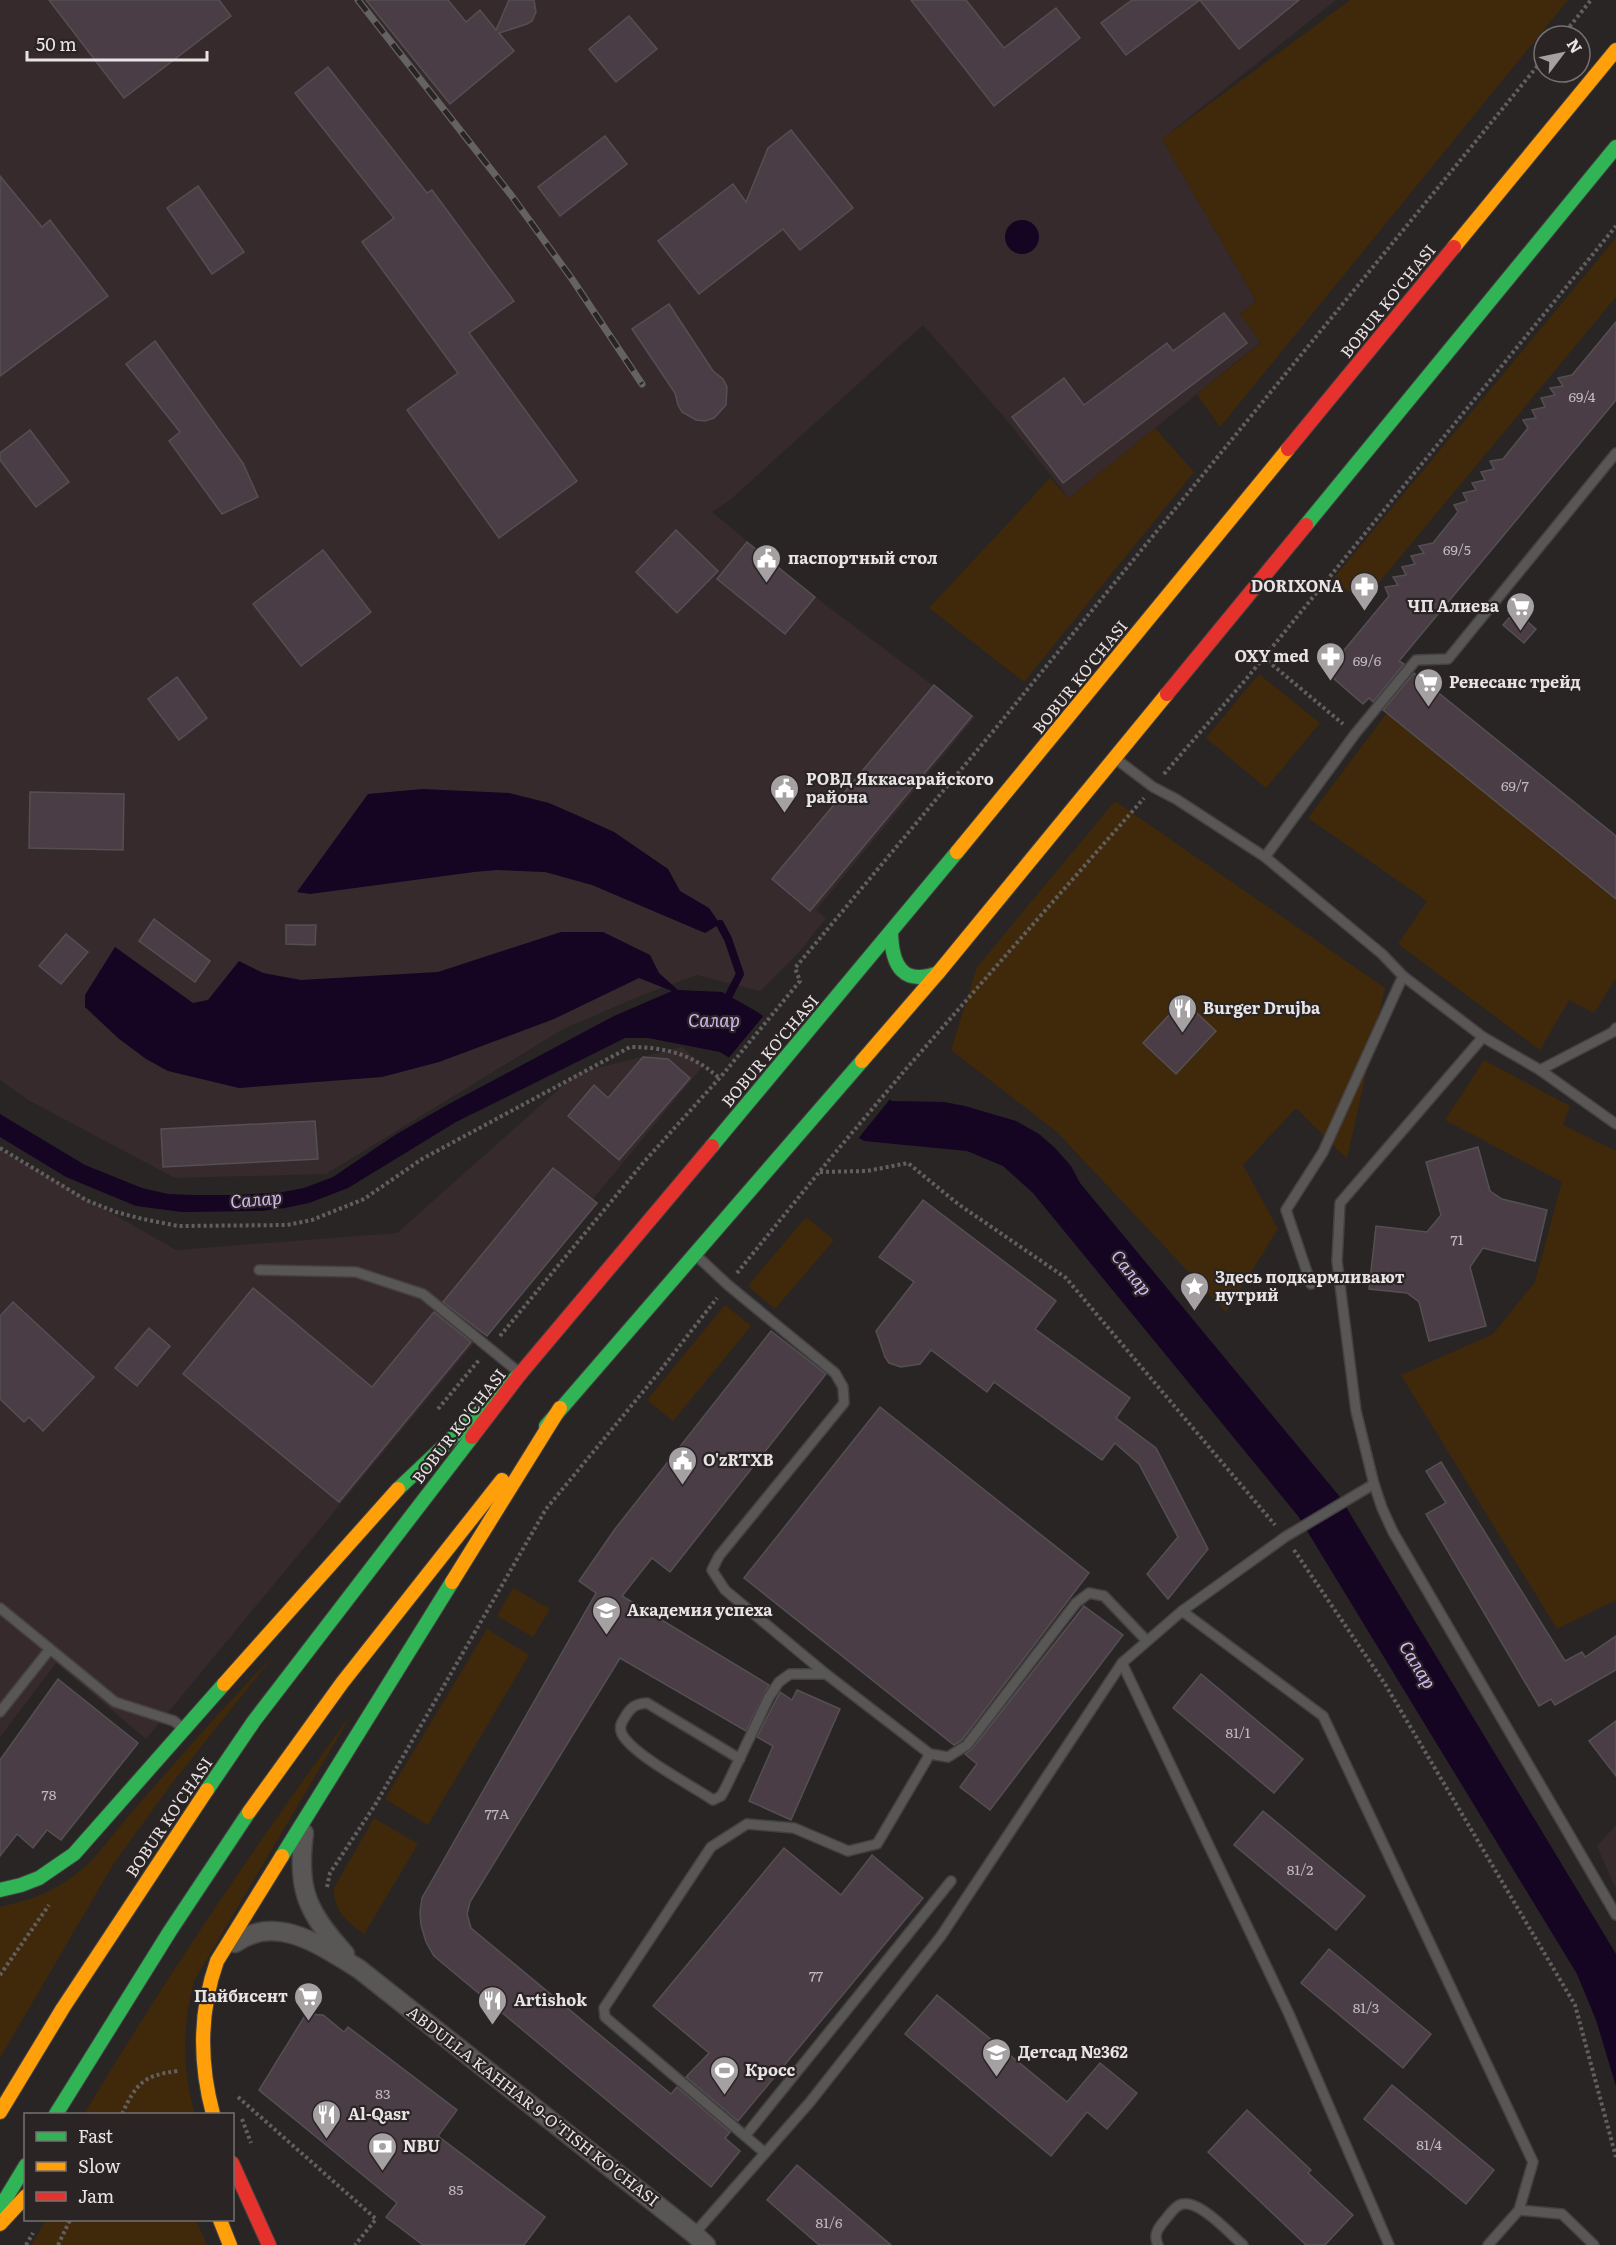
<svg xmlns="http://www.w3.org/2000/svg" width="1616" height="2245" viewBox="0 0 1616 2245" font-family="Literata,serif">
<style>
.built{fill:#362a2c}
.green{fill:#3f290a}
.water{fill:#150422}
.pier{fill:#292525}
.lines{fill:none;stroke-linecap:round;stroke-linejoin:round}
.stream{stroke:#150422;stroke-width:8}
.building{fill:#4b3d46;stroke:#545052;stroke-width:1.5}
.lane-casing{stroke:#454142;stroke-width:12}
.street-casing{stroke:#454142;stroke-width:21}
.fast-casing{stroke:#454142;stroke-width:16}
.slow-casing{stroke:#454142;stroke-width:16}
.jam-casing{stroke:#454142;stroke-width:16}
.path{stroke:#625f60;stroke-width:4;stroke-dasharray:3 3;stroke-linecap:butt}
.lane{stroke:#595656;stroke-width:9}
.street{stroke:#595656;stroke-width:18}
.fast{stroke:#30b455;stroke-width:14}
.slow{stroke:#ff9f0a;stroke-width:14}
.jam{stroke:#e5322d;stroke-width:14}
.rail-casing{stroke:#646262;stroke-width:7}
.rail{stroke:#2a2424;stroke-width:4.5;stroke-dasharray:14;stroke-linecap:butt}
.labels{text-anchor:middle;stroke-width:4.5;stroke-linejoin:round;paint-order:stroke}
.number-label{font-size:14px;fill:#c1babc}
.street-label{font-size:16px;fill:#e8e3e4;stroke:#2a2424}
.poi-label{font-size:16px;font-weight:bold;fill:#e8e3e4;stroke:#2a2424;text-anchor:start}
.water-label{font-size:18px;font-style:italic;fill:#d5b7f5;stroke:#2a2424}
</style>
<rect width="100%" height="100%" fill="#292525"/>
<g class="built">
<polygon points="0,0 1336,0 1162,139 1256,301 1240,314 1261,342 1069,498 1005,418 923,325 730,500 712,512 815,597 975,717 816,910 826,918 800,951 760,991 697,975 645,994 563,1029 326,1174 175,1178 30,1101 0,1080"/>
<polygon points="682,1047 703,1066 146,1739 56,1663 0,1737 0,1149 176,1250 397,1233 577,1073"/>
<polygon points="1616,1825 1616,1889 1597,1846"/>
</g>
<g class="green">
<polygon points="1350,0 1568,0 1220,427 1197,394 1261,343 1240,314 1256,301 1162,139"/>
<polygon points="1616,238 1616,297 1362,603 1333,579"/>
<polygon points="1155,428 1194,472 1024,682 929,608 1050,478 1069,498"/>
<polygon points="1259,674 1320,723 1266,788 1206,738"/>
<polygon points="1387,713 1616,899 1616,978 1594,1013 1569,1000 1540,1050 1398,944 1427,901 1308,818"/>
<polygon points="1115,801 1385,988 1347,1159 1296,1108 1243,1165 1278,1229 1226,1312 1057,1132 951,1050 977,967"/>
<polygon points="1484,1060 1570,1106 1563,1125 1616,1151 1616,1600 1557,1629 1401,1375 1493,1334 1535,1282 1562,1182 1445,1120"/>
<polygon points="806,1217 834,1240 775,1309 748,1286"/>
<polygon points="725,1305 751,1326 673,1421 647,1400"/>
<polygon points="513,1588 550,1609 533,1637 497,1616"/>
<polygon points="487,1629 529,1655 428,1825 385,1799"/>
<path d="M274,1655L170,1786L114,1863L0,2058V1907C27,1901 53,1892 75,1875C98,1858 114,1832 133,1811C179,1758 225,1705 274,1655Z"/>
<path d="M353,1712L194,1981C182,2027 182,2070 195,2114H84C167,1976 257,1842 353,1712Z"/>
<path d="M374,1818L418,1844L364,1934C347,1921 333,1911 334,1888Z"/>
<polygon points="46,2220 196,2220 207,2245 31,2245"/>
</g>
<g class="water">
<circle cx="1022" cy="237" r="17"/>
<polygon points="422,789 509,793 549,803 581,817 614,832 668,869 680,891 709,908 720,924 705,933 592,885 545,872 497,870 474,872 310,894 297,892 368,794"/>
<polygon points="561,932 603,932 650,955 659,973 678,990 722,992 754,1010 892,1101 944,1102 965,1106 1016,1121 1039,1134 1055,1148 1071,1166 1080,1183 1340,1497 1616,1954 1616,2086 1596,2020 1577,1974 1298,1516 1033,1193 1003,1166 967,1151 864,1141 720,1052 648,1038 625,1038 456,1122 348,1188 309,1203 285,1208 261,1211 182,1212 136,1206 66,1177 0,1137 0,1114 85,1165 142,1188 168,1194 193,1195 237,1195 283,1192 304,1188 333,1177 395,1135 447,1105 614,1016 672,991 639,978 554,1019 439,1062 382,1077 239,1088 168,1071 146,1059 118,1038 85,1007 85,995 115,947 193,1003 208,1000 239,961 263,973 301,980 438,972"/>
</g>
<polygon class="pier" points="765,1014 891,1098 857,1140 727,1060"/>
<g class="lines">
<polyline class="stream" points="720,924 728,939 740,974 724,1005"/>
</g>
<g class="building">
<polygon points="49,0 219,0 231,16 124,98"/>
<polygon points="366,0 448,0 466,22 480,10 496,30 509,0 534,0 536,12 532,21 527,24 499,33 514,51 450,104"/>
<polygon points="911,0 966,0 1004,48 1056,8 1080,38 994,106"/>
<polygon points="1132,0 1299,0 1239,49 1200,0 1126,55 1101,23"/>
<polygon points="629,16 657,49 616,82 589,49"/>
<polygon points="328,67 427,193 432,190 514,301 469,333 577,481 499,538 407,410 458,373 362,242 394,218 295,93"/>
<polygon points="791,130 853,208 800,250 783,229 699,294 658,241 733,184 746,202 768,148"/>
<polygon points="605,136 627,164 560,216 538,187"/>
<polygon points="0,176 42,227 50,220 108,296 0,376"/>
<polygon points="198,186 244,252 212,274 167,208"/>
<polygon points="669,304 713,371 723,379 727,387 726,405 714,418 705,421 696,420 682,412 678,405 675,393 632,329"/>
<polygon points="1224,313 1247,343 1063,483 1012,417 1064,378 1084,405 1167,343 1173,351"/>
<polygon points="1616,322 1616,400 1399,661 1404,664 1373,702 1369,698 1363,704 1326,672 1389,596 1385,587 1398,585 1393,577 1406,575 1402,567 1415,564 1411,556 1424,553 1419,546 1433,543 1458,512 1454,505 1467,501 1463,493 1476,490 1472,483 1485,480 1481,472 1494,469 1490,461 1503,459 1528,428 1523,420 1536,418 1532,410 1545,407 1541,398 1555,395 1550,388 1563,386 1558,378 1572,375"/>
<polygon points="155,341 243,463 258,497 222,514 169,441 180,432 126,364"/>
<polygon points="30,430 69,482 36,507 0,460 0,453"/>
<polygon points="676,530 718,571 677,613 636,572"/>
<polygon points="747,542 815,597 785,634 717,579"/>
<polygon points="323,550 371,612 301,666 253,604"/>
<polygon points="1515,611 1536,629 1524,643 1503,625"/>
<polygon points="1414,673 1616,836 1616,899 1383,710"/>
<polygon points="177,677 207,718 179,740 148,699"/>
<polygon points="934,685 972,716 810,911 772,879"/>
<polygon points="30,792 124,794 123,850 29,848"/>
<polygon points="154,919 210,961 195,982 139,941"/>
<polygon points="286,925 316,925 315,945 286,944"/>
<polygon points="66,934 88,952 61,984 39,966"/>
<polygon points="1183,1000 1216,1031 1176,1074 1143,1043"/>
<polygon points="643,1057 668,1059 690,1078 619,1160 568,1116 594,1085 608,1098"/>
<polygon points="315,1121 318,1159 163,1167 161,1129"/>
<polygon points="1478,1147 1490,1191 1502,1199 1547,1210 1535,1261 1483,1248 1470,1267 1486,1326 1429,1341 1419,1302 1407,1293 1369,1289 1376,1226 1427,1232 1441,1215 1426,1162"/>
<polygon points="553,1168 597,1203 487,1336 443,1302"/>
<polygon points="923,1200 1056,1301 1035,1329 1130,1398 1116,1418 1156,1448 1208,1549 1168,1599 1147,1574 1178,1537 1139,1464 1115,1443 1102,1460 994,1382 987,1392 931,1350 920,1364 901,1367 889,1363 885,1357 876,1331 914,1282 879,1257"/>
<polygon points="253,1288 372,1387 434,1312 471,1342 339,1502 183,1374"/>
<polygon points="13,1302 94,1377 43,1431 29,1417 24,1422 0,1399 0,1316"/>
<polygon points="149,1328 170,1346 137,1386 115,1368"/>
<polygon points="771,1331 826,1374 670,1572 652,1558 622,1596 769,1685 746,1731 620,1658 470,1902 467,1914 471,1928 671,2094 677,2087 730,2132 725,2138 740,2151 711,2187 434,1956 426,1942 421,1925 420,1912 422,1898 596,1593 579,1581 615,1529"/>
<polygon points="880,1407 1089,1573 962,1740 954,1745 744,1578"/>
<polygon points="1441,1462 1565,1661 1582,1652 1585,1657 1616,1636 1616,1670 1555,1705 1551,1699 1539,1706 1426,1514 1446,1503 1426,1471"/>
<polygon points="1084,1606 1123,1635 990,1810 960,1787 977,1764 965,1754 972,1749"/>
<polygon points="1201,1674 1303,1759 1274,1793 1173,1708"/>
<polygon points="58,1679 138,1743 61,1840 47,1830 33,1848 17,1834 0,1856 0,1760"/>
<polygon points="797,1690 840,1709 791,1820 749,1801 773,1746 757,1737 780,1692 792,1700"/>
<polygon points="1616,1721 1616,1776 1589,1741"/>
<polygon points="1263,1811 1365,1896 1336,1930 1234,1845"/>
<polygon points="784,1848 841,1895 872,1855 923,1898 738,2121 686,2077 709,2053 653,2006"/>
<polygon points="1329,1949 1431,2034 1403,2068 1301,1983"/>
<polygon points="937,1995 1067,2102 1100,2063 1137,2093 1107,2129 1087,2112 1051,2156 905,2034"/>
<polygon points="306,2014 323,2015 344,2032 348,2027 457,2110 438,2136 545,2217 524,2245 423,2245 386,2217 397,2203 259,2090"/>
<polygon points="1392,2085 1494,2170 1466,2204 1364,2119"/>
<polygon points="1247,2110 1311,2170 1308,2173 1353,2215 1325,2245 1306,2245 1208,2152"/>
<polygon points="797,2165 891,2245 819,2245 767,2200"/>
</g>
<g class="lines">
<defs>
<g id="lane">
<polyline points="1116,759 1153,787 1176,799 1265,857 1382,954 1403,976 1323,1152 1286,1210 1311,1284"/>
<polyline points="1265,857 1355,734 1416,660 1448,659 1616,453"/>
<polyline points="1403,976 1483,1037 1540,1070 1616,1124"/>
<polyline points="1483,1037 1340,1203 1337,1261 1356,1411 1374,1484 1382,1508 1393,1532 1616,1915"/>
<polyline points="1540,1070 1613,1032 1616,1028"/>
<polyline points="698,1257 728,1285 835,1373 843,1387 844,1403 719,1556 712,1570 725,1590 826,1674 930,1754 948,1757 967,1745 1076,1603 1089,1593 1104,1596 1147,1641"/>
<polyline points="259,1270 356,1272 423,1294 516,1370"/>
<polyline points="0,1608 115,1702 174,1721 180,1726"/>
<polyline points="1182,1611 1323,1716 1533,2162 1519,2210 1488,2245"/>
<polyline points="1122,1663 1289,2014 1389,2245"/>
<polyline points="0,1712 50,1649"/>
<path d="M740,1759L647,1703C635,1704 631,1707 625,1717C621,1723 619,1727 622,1734C633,1755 691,1785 713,1800L721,1796L726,1787L769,1697L779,1682L790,1674H826"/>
<polyline points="745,2136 951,1881"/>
<polyline points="765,2153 605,2017 604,2008 711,1847 747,1824 794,1828 848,1851 877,1844 930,1754"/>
<polyline points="1519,2210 1562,2214 1594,2245"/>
<polyline points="694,2234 810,2102 941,1936 1122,1663 1182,1611 1285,1537 1374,1484"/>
<path d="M1158,2245C1153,2235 1158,2228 1165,2220C1169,2215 1173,2209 1178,2206C1195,2194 1230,2234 1243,2245"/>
</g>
<g id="street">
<path d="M304,1833C296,1890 308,1913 345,1954"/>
<path d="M235,1943C277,1913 321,1946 359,1969L694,2234L706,2245"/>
</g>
<g id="fast">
<polyline points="1306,525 1616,147"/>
<path d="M891,933C892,966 903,986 938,973"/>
<polyline points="712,1146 957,852"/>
<polyline points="546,1426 862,1061"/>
<polyline points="398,1489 520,1374"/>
<polyline points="207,1790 254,1721 472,1437"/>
<polyline points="282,1856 452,1582"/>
<polyline points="0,1890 21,1885 39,1878 74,1854 224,1684"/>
<polyline points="56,2114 170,1931 249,1812"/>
<polyline points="0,2208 26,2165"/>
</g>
<g id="slow">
<polyline points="1454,247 1616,50"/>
<polyline points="957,852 1288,449"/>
<polyline points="862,1061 938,973 1167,694"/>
<polyline points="452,1582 560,1408"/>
<polyline points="224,1684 398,1489"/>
<polyline points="249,1812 342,1683 502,1480"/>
<polyline points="0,2112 63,2008 207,1790"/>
<path d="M213,2114C199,2062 199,2012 217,1961L282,1856"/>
<polyline points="220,2220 230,2245"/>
<polyline points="0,2224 26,2196"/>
</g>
<g id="jam">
<polyline points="1288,449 1454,247"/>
<polyline points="1167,694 1306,525"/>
<polyline points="472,1437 520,1374 712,1146"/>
<polyline points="232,2163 269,2245"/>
</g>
</defs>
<use href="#lane" class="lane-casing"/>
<use href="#street" class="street-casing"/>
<use href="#fast" class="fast-casing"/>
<use href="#slow" class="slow-casing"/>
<use href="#jam" class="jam-casing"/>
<g class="path">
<polyline points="1562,36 1591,0"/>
<polyline points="1263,657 1343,724"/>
<polyline points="1164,774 1247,678 1616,226"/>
<path d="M0,1148L86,1200L116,1212L143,1219L178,1226L287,1225L312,1220L364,1199L422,1159L630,1047C664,1047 693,1054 719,1078"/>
<polyline points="820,1172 867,1171 908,1163 958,1204 1066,1278 1275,1525"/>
<polyline points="737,1273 829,1160 906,1069 1144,798"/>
<polyline points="500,1336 643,1163 724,1073 800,981 795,968 995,729 1544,58"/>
<polyline points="438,1409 479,1360"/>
<polyline points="1294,1550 1385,1684 1575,2005 1616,2157"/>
<polyline points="327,1887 330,1873 375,1805 546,1509 656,1376 717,1298"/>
<polyline points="0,1975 49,1905"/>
<polyline points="238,2097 376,2219 355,2245"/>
<path d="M122,2114C136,2084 143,2075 178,2071"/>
<polyline points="242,2119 251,2143"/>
<polyline points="26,2245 33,2233"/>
<polyline points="58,2245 70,2220"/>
</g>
<use href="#lane" class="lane"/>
<use href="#street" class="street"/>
<use href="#fast" class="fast"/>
<use href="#slow" class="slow"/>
<use href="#jam" class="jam"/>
<defs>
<polyline id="rail" points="358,0 511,195 572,279 642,384"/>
</defs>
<use href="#rail" class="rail-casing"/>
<use href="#rail" class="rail"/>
</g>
<defs>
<symbol id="civic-pin" viewBox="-11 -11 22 30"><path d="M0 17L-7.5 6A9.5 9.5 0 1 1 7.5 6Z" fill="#a5a0a1" stroke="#2a2424"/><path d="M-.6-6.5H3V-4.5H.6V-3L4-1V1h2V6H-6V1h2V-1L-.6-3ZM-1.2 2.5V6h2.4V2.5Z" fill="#fff"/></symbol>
<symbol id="pharmacy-pin" viewBox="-11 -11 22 30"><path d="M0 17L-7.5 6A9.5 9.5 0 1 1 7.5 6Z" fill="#a5a0a1" stroke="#2a2424"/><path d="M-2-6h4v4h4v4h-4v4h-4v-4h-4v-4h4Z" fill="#fff"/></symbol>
<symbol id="supermarket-pin" viewBox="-11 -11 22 30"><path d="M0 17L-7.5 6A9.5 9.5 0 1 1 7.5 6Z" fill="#a5a0a1" stroke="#2a2424"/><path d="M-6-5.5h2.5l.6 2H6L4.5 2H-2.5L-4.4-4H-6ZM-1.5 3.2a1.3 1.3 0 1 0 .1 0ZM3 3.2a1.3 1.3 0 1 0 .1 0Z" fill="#fff"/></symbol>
<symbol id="restaurant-pin" viewBox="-11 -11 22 30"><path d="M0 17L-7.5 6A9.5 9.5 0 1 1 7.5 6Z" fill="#a5a0a1" stroke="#2a2424"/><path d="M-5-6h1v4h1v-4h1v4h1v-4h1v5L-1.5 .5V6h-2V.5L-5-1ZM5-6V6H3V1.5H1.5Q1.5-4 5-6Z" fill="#fff"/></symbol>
<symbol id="sight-pin" viewBox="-11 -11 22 30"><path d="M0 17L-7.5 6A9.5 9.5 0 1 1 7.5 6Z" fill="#a5a0a1" stroke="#2a2424"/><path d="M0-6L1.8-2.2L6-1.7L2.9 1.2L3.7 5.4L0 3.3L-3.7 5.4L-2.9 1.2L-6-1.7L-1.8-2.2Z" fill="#fff"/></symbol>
<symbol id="school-pin" viewBox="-11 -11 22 30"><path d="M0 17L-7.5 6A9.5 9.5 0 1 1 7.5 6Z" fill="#a5a0a1" stroke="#2a2424"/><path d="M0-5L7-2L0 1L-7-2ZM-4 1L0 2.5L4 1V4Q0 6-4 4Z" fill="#fff"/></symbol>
<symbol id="stadium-pin" viewBox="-11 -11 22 30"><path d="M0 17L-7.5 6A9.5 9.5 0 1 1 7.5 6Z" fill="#a5a0a1" stroke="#2a2424"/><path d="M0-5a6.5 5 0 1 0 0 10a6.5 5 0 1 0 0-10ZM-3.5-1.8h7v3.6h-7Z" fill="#fff"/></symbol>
<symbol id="bank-pin" viewBox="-11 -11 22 30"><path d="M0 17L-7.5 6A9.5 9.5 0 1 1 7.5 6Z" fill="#a5a0a1" stroke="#2a2424"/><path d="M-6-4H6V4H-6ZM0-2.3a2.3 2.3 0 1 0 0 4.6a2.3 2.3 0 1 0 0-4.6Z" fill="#fff"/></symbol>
</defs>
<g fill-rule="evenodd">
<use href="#civic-pin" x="750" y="542" width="33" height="45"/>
<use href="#pharmacy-pin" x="1348" y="570" width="33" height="45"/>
<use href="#supermarket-pin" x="1504" y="590" width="33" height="45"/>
<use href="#pharmacy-pin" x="1314" y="640" width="33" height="45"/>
<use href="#supermarket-pin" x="1412" y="666" width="33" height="45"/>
<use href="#civic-pin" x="768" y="772" width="33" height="45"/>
<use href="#restaurant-pin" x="1166" y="992" width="33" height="45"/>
<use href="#sight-pin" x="1178" y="1270" width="33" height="45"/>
<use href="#civic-pin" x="666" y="1444" width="33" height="45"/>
<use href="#school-pin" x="590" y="1594" width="33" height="45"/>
<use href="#supermarket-pin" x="292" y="1980" width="33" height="45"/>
<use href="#restaurant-pin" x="476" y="1984" width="33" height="45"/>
<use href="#school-pin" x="980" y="2036" width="33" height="45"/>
<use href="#stadium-pin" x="708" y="2054" width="33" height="45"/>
<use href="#restaurant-pin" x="310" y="2098" width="33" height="45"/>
<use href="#bank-pin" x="366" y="2130" width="33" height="45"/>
</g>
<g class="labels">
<g class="number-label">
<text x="1582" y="402">69/4</text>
<text x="1457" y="555">69/5</text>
<text x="1367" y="666">69/6</text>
<text x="1515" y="791">69/7</text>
<text x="1457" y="1245">71</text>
<text x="1238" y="1738">81/1</text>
<text x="49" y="1800">78</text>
<text x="497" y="1819">77А</text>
<text x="1300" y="1875">81/2</text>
<text x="816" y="1981">77</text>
<text x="1366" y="2013">81/3</text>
<text x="383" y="2099">83</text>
<text x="1429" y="2150">81/4</text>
<text x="456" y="2195">85</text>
<text x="829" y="2228">81/6</text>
</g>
<g class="street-label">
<text transform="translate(1388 301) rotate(-51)" y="6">BOBUR KO'CHASI</text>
<text transform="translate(1080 677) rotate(-51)" y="6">BOBUR KO'CHASI</text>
<text transform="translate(770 1051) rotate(-50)" y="6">BOBUR KO'CHASI</text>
<text transform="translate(459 1426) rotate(-52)" y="6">BOBUR KO'CHASI</text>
<text transform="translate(169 1817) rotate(-56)" y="6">BOBUR KO'CHASI</text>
<text transform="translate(533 2106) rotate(38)" y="6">ABDULLA KAHHAR 9-O'TISH KO'CHASI</text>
</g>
<g class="poi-label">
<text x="788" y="564">паспортный стол</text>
<text x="1343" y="592" text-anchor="end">DORIXONA</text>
<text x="1499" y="612" text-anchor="end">ЧП Алиева</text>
<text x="1309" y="662" text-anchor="end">OXY med</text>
<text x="1449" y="688">Ренесанс трейд</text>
<text x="806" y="785">РОВД Яккасарайского<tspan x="806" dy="18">района</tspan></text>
<text x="1203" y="1014">Burger Drujba</text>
<text x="1215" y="1283">Здесь подкармливают<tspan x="1215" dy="18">нутрий</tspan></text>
<text x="703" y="1466">O'zRTXB</text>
<text x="627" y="1616">Академия успеха</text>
<text x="288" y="2002" text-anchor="end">Пайбисент</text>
<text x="514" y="2006">Artishok</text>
<text x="1018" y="2058">Детсад №362</text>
<text x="745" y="2076">Кросс</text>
<text x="348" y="2120">Al-Qasr</text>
<text x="403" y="2152">NBU</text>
</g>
<g class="water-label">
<text x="714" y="1027">Салар</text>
<text transform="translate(256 1200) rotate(-5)" y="6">Салар</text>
<text transform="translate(1131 1273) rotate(51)" y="6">Салар</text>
<text transform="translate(1417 1665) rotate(58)" y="6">Салар</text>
</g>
</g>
<rect x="24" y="2113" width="210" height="108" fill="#2a2424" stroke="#767071" stroke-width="1.5"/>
<rect x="36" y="2132" width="30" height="9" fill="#30b455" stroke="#767071" stroke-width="1.5"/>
<text x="78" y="2143" font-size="18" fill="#e8e3e4">Fast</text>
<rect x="36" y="2162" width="30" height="9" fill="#ff9f0a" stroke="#767071" stroke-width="1.5"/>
<text x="78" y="2173" font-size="18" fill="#e8e3e4">Slow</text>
<rect x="36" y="2192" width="30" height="9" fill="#e5322d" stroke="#767071" stroke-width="1.5"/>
<text x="78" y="2203" font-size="18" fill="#e8e3e4">Jam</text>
<g transform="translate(1562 54) rotate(58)"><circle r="28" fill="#2a2424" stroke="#767071" stroke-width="1.5"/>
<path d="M0-4.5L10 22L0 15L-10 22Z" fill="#a5a0a1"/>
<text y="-9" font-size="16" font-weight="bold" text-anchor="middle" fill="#e8e3e4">N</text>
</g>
<path d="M27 51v9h180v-9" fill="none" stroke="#e8e3e4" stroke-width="3"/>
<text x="36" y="51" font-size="18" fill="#e8e3e4" stroke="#2a2424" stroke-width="4.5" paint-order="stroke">50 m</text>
</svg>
